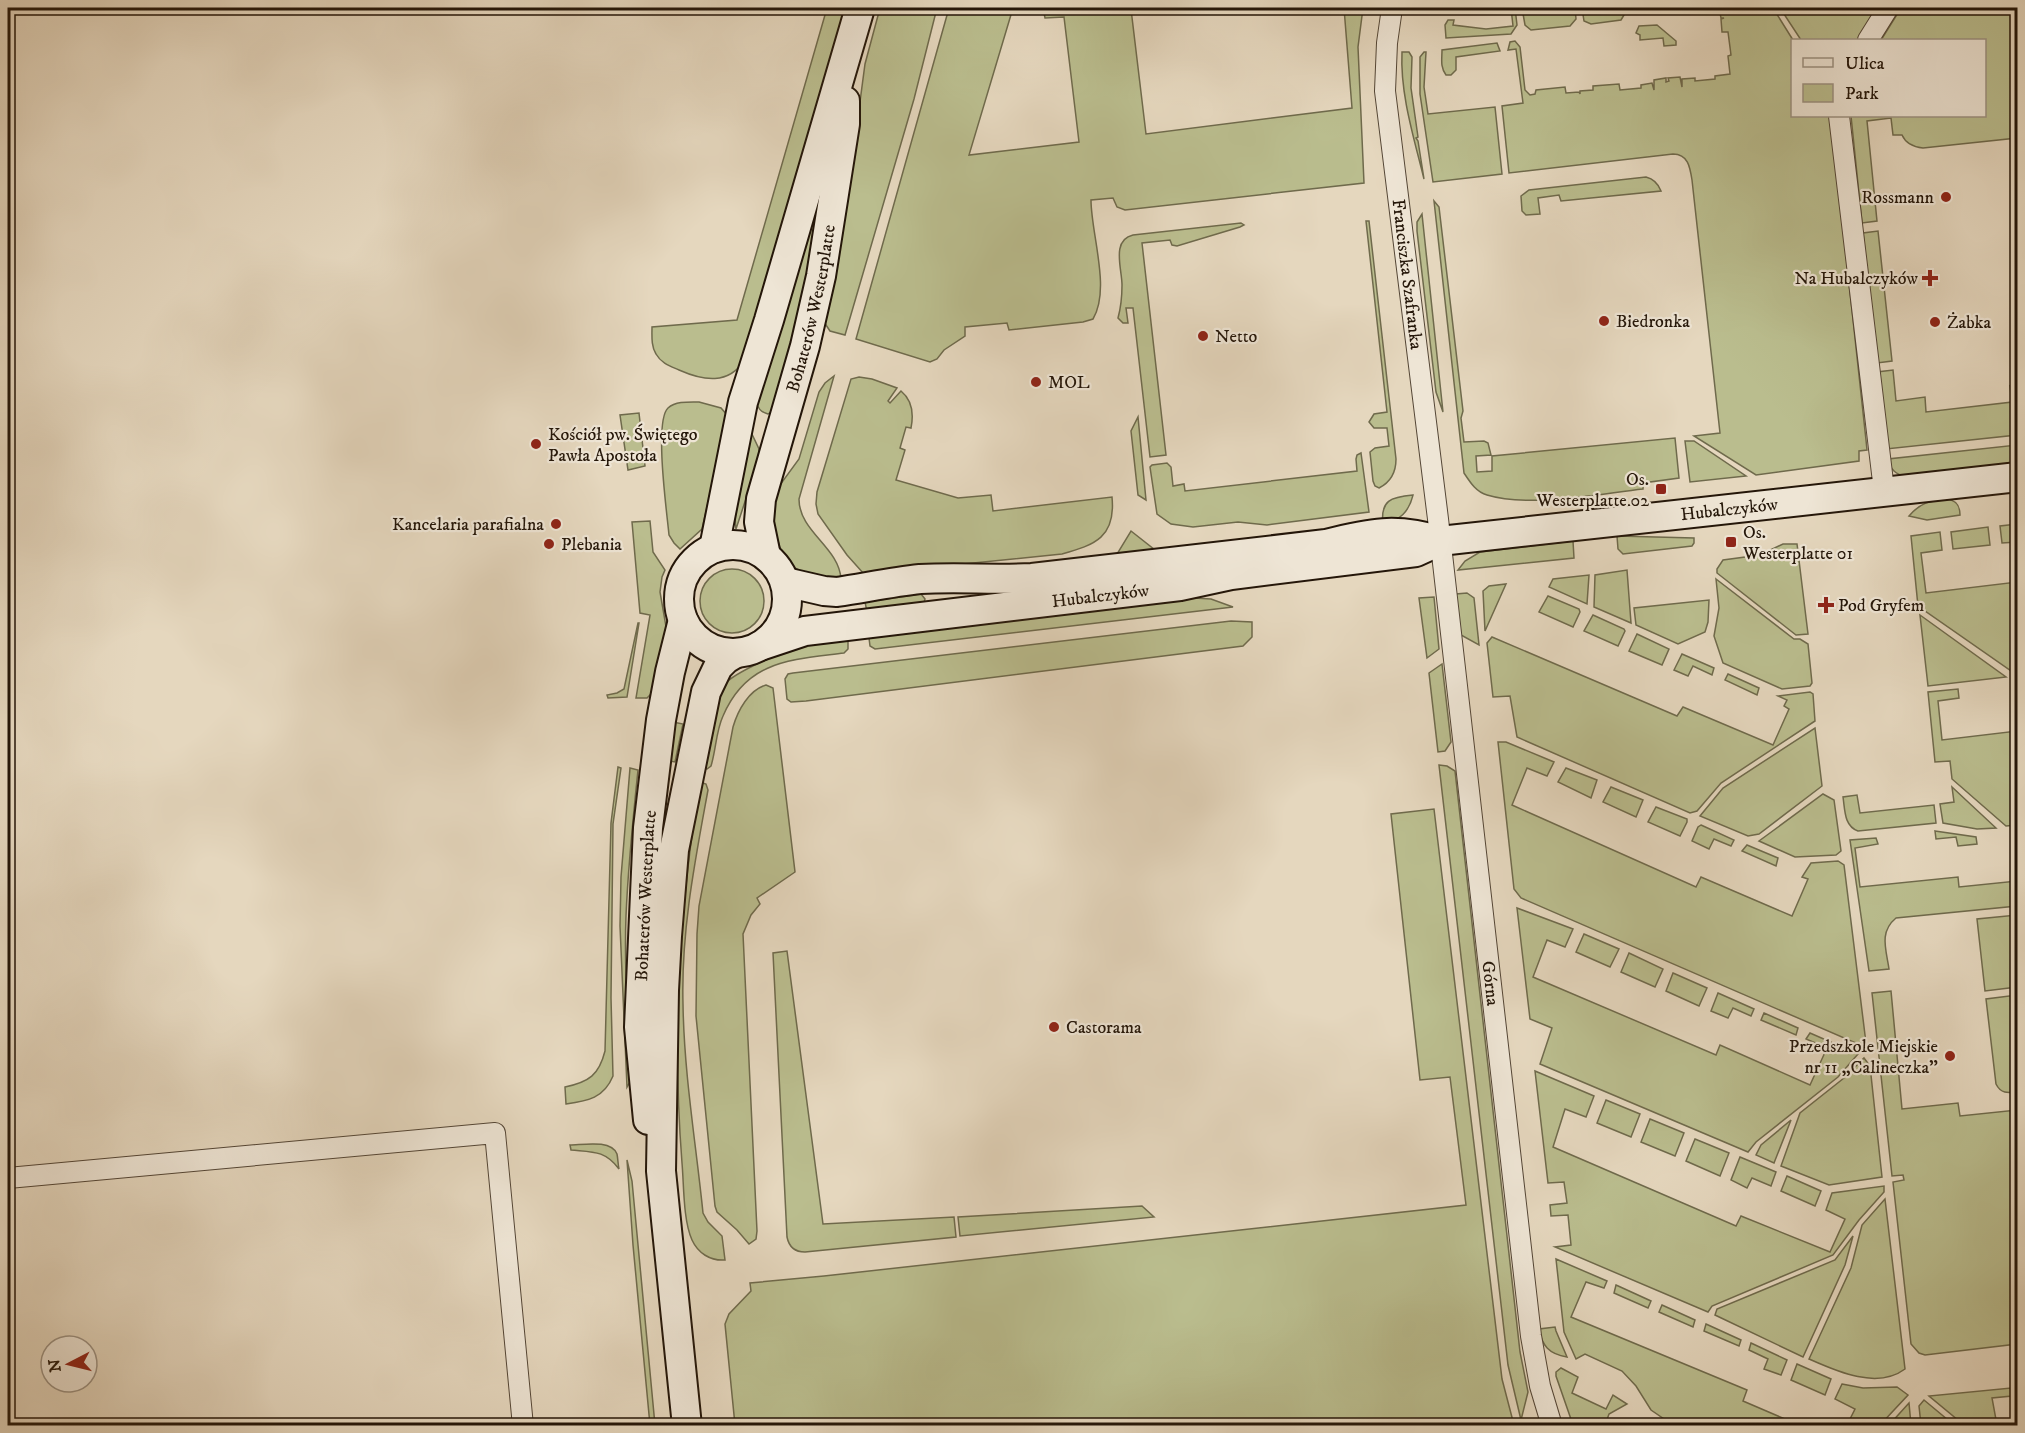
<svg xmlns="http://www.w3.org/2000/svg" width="2025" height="1433" viewBox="0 0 2025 1433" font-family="'IM FELL DW Pica',serif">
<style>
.green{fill:#babd8e;stroke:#6f6a4c;stroke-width:1.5}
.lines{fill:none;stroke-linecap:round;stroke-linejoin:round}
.street-casing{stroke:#544636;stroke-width:22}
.secondary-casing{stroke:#241609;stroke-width:32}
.street{stroke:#eee5d5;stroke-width:20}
.secondary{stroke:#eee5d5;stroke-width:28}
.poi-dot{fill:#8f2418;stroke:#eee5d5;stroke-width:2}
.labels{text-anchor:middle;stroke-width:4.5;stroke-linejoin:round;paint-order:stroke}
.poi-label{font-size:18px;fill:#241609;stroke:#eee5d5;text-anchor:start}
.street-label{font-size:18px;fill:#241609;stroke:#eee5d5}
</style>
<rect width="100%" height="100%" fill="#e5d7be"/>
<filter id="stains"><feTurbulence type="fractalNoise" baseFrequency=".00333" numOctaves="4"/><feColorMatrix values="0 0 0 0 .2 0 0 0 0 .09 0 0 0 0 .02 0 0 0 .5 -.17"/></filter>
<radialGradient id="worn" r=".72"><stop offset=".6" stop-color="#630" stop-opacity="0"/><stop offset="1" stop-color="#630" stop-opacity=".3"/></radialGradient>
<g class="green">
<path d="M827,8H849L745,360C728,385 704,381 679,370C670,366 661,363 656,354C651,346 652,336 652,327L737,320Z"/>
<polygon points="880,8 937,8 914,99 845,335 830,331 824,322 843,230 865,64"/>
<path d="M949,8H1013L969,155L1079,142L1064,17L1045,18L1043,8H1136L1131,9L1146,134L1352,108L1344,8H1363L1358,47L1364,183L1125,210L1117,207L1113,198L1091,200C1091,234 1111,289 1093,319L1083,322L1009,330L1007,323L965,327V336L944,350L937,359L930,362L856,339Z"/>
<polygon points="1511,8 1515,8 1517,25 1511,34 1446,38 1445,25 1448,20 1454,20 1453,25 1486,29 1513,26"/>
<polygon points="1522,8 1575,8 1576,19 1570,26 1531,30 1525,25"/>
<polygon points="1582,8 1623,8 1624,15 1621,20 1591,24 1584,21"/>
<path d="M1719,8H1773L1793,40L1792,116H1831L1866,440L1867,450L1859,451V461L1756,475L1694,436L1720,433L1692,180C1690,167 1688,154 1673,154L1509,173L1502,106L1523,103L1516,49L1508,50L1510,42L1515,41L1520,47L1525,90L1530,95L1535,94L1536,90L1565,87L1566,93L1579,92L1580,94V91L1593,90V86L1619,84L1620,90L1641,88V85L1652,83L1654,90V80L1666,78V82L1669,81L1668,78L1680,77L1682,87V79L1695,78V81L1715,79V76L1730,74L1728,56L1731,55L1728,32H1722L1721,19L1724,18H1721Z"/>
<polygon points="1780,8 1879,8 1859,40 1801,40"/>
<path d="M1901,8H2017V138L1923,148C1913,147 1906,144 1902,135H1893L1891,118L1867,121L1877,221L1862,223L1851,116H1984V40H1881Z"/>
<polygon points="1657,25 1676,41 1676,45 1664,46 1663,38 1640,40 1640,35 1636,33 1639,26"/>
<path d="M1497,43L1500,51L1456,57V70L1451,75H1446C1440,67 1442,59 1442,50Z"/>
<path d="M1402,52H1409L1412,57L1411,88L1418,137L1416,138L1418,141L1424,179C1414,138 1400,94 1402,52Z"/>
<polygon points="1424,52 1426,52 1424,87 1428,114 1495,107 1502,174 1433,182 1420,94 1420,57"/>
<path d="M1646,177C1654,179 1658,183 1661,191L1561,201L1559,195L1538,198L1540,214L1526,215L1522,211L1521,196L1529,190Z"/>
<path d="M1434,201L1439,207L1463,411L1461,418L1464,442L1484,441L1488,443L1491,455L1476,456L1477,472L1492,471V456L1675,438L1679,478L1643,483V489C1598,494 1530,508 1487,495C1476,492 1470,482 1464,473Z"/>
<path d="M820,209L807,288L774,410L768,414C760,412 758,408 756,401L808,220Z"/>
<polygon points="1422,214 1443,412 1436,392 1417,231 1417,222"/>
<path d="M1366,221H1369L1396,459C1396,472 1391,482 1379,488L1375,486L1373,481L1370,452L1375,448L1389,446L1387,428H1374L1369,422L1374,414L1387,412Z"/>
<path d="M1241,223L1244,225L1240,227L1177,246L1172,245L1170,240L1142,243L1166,455L1150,457L1133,308H1126L1128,323H1123L1118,318C1121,307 1122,296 1122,285C1122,269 1111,240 1133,235Z"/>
<polygon points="1878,231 1892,361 1877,363 1863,233"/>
<polygon points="1893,370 1896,401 1925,397 1926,412 2012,402 2010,386 2017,389 2017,435 1886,449 1877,372"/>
<path d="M834,376L799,499C799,532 839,547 841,579L812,577L793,567L781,551L771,517L777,489L799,459L819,392L825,383Z"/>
<path d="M859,377L872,379L897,388L888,401L890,403L901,391C912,400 914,413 911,428L906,427L900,448L905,450L896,480L958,498L991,495L993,511L1112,497C1116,537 1095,545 1062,554L864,574L847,555L818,514L816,504L817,492L851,379Z"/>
<path d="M699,402L721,408L728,416L702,529L680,549L674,543L669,535C667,513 654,421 668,408C676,401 689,402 699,402Z"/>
<polygon points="639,413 645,466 628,470 620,415"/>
<polygon points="1138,417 1146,500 1138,495 1131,431"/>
<path d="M750,430L759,449L758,462L736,529C732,506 746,455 750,430Z"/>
<polygon points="1685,441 1694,441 1746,476 1690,482"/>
<path d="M2017,445V465L1906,477C1896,474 1890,470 1888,459Z"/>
<polygon points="1361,453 1369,512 1267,525 1238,522 1193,527 1171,524 1157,514 1150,467 1152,465 1167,463 1171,467 1173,486 1184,484 1185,491 1357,471 1356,459 1357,455"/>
<path d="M1413,495C1409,512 1400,520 1383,525C1380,500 1391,497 1413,495Z"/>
<path d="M1946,499C1956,500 1960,505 1960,515L1927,520L1909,516C1920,503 1929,501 1946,499Z"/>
<polygon points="650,521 653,552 665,570 662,577 660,592 668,638 654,691 647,698 636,698 650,615 640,613 632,522"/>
<polygon points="2017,524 2017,542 2002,543 2000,526"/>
<polygon points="1988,527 1990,545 1953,549 1951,532"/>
<polygon points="1131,531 1155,550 1117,554"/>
<polygon points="1940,532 1942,550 1921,553 1926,593 2017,582 2017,675 1918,606 1911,536"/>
<polygon points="1617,536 1694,538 1694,543 1692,546 1623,554 1618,549"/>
<polygon points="1573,541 1574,558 1458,570 1465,561 1480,552"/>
<polygon points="1783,544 1797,544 1808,634 1796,635 1717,573 1717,569 1723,560 1760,555"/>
<circle cx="732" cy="601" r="32"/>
<polygon points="1627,570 1631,623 1594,607 1595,575"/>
<polygon points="1589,575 1587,604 1549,587 1553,579"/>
<polygon points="1716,579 1794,639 1800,639 1808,644 1812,683 1810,686 1782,689 1723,663 1714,636 1719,608"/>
<polygon points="1506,584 1485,631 1483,591 1489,586"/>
<polygon points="1467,593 1474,598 1479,645 1461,635 1456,594"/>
<polygon points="921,594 925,599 924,603 867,612 865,602"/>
<polygon points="1548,596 1579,609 1580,612 1573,627 1539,612"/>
<polygon points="1434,597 1439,649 1427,658 1419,598"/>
<polygon points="1194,598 1211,599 1233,607 875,649 870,646 869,638"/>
<polygon points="1709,600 1708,622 1705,632 1678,644 1636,625 1634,608"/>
<polygon points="1593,615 1624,629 1625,631 1618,646 1584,631"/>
<polygon points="1920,615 2006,677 1928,686"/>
<polygon points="1231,621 1252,622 1252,637 1243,646 806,701 791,702 787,699 785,679 788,674 793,673"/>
<polygon points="638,623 639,623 627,697 608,698 607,695 617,693 624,689"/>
<polygon points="1637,634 1669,649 1662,665 1629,651"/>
<polygon points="1492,637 1677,716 1683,707 1773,745 1789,709 1784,706 1787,700 1778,696 1810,692 1813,694 1815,721 1721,783 1697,811 1690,813 1517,737 1510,696 1493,697 1487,643"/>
<path d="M848,640V649L844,653C791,660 747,660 723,716C716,731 716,750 711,766L707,769L702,768C707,741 709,708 725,684C732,674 788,648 802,646C817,643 833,642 848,640Z"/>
<polygon points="1682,654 1714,668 1712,675 1693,666 1688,676 1674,670"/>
<polygon points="1442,664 1451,742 1445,751 1438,752 1429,673"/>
<polygon points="1728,674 1759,688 1757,695 1725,680"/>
<path d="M766,685L773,688L795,872L757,898L760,904L751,915L743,934L757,1231L756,1239L749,1244L737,1230L717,1212L715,1206L696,1016L697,934L699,906L733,727C738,710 749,690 766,685Z"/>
<polygon points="1958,689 1959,698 1938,701 1942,740 2017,731 2017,825 2006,826 1952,779 1950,761 1935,762 1928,692"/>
<polygon points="673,722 683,724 675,762 669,761"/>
<polygon points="1815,728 1822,786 1759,834 1748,836 1700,816 1723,788"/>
<polygon points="1498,742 1506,742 1554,762 1547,776 1527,768 1512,805 1696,887 1701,877 1792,916 1808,879 1802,877 1811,863 1838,861 1844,865 1866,1043 1858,1044 1521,898 1514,889"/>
<polygon points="1439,765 1447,766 1455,771 1520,1352 1528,1392 1521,1420 1508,1365"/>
<path d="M618,767L621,768L613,824L611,998L613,1076C604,1098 588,1101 566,1104L565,1087C589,1082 599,1075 605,1051L611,823Z"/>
<path d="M630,768L638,770C633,818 628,867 626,916C624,966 628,1017 631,1067V1080L627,1087L620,926L621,877Z"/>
<polygon points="1566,768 1597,780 1591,798 1558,782"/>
<path d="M700,782L706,784L708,790C695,861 681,931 683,1004C684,1074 696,1144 703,1213L708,1222L722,1236L725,1260C710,1261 698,1253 692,1240C683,1220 684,1185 682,1163C672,1035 679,908 700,782Z"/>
<polygon points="1611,787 1643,800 1636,817 1603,802"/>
<polygon points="1952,787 1996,828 1977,829 1943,823 1940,804 1954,802"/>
<polygon points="1823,794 1834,800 1841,851 1836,855 1795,857 1759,841"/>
<path d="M1857,795L1860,813L1934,805L1936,823L1858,831C1844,826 1845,810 1843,797Z"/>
<polygon points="1656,807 1687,819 1687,822 1680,836 1648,822"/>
<polygon points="1434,809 1502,1379 1514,1425 735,1425 725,1324 729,1314 751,1291 750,1283 824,1276 1466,1205 1450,1077 1420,1080 1391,814"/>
<polygon points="1701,825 1734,840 1731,846 1714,839 1709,849 1692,841 1698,827"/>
<polygon points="1935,831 1976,837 1977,844 1958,846 1956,837 1936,839"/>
<path d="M1876,838L1878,844L1855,848L1860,887L1958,877L1959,887L2017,881V906L1896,918C1879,932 1886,949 1889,969L1869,971L1850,840Z"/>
<polygon points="1747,845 1778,858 1776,866 1742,851"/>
<polygon points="1517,908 1573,929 1565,947 1547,940 1533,977 1716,1055 1720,1045 1810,1085 1827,1048 1806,1039 1810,1033 1858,1054 1838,1077 1756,1142 1748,1152 1540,1064 1552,1028 1530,1019"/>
<polygon points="2017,915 2017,987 1985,991 1977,919"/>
<polygon points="1584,934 1619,949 1610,967 1576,952"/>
<path d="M787,951L823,1224L954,1217L956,1237L805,1252C795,1252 789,1247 787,1237L773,953Z"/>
<polygon points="1629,953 1663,969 1655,987 1621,972"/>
<polygon points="1673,973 1707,988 1699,1006 1666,991"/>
<polygon points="1891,991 1902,1109 1958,1103 1960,1116 2017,1110 2017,1344 1925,1355 1919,1353 1911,1344 1893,1182 1904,1180 1903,1175 1892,1176 1872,993"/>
<polygon points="1718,993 1754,1009 1751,1016 1733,1008 1728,1018 1711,1011"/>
<path d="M2017,995V1092C2008,1093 2001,1094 1996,1084L1986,999Z"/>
<polygon points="1764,1013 1798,1028 1796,1035 1761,1020"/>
<polygon points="1864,1058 1870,1066 1882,1177 1829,1185 1781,1166 1800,1113 1844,1078"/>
<polygon points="1535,1071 1594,1096 1586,1117 1565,1109 1553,1147 1736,1226 1741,1216 1830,1252 1845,1219 1826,1210 1832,1193 1884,1186 1884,1192 1859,1220 1833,1255 1712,1306 1708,1312 1555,1247 1571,1245 1568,1215 1551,1216 1550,1205 1567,1203 1564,1182 1548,1183"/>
<polygon points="1606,1100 1640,1114 1631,1137 1597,1123"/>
<polygon points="1650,1119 1684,1133 1675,1156 1641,1142"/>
<polygon points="1791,1120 1774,1163 1756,1155 1761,1145"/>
<polygon points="1695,1139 1729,1153 1720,1176 1686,1161"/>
<path d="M570,1145C582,1145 611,1139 617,1154C618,1159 618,1165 619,1169C605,1150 592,1152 571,1150Z"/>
<polygon points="1740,1157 1776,1172 1771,1186 1752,1178 1747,1188 1731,1180"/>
<polygon points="627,1160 632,1181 655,1425 650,1425 633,1245"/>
<polygon points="1787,1176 1821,1191 1815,1206 1781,1191"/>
<path d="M1885,1199L1905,1369C1877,1390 1836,1371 1809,1359L1851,1268L1862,1225Z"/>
<polygon points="1142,1206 1154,1217 960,1236 958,1217"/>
<polygon points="1853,1236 1845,1265 1803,1357 1715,1315 1717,1309 1835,1260"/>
<polygon points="1556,1259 1607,1281 1604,1288 1586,1282 1571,1317 1747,1390 1743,1401 1799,1425 1673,1425 1651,1410 1636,1386 1622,1371 1585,1354 1576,1359 1564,1332"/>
<polygon points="1616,1285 1651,1301 1648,1308 1614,1293"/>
<polygon points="1662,1305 1695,1320 1693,1327 1659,1312"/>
<polygon points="1706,1324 1741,1340 1739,1346 1704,1331"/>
<path d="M1555,1327L1556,1331L1567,1357C1549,1354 1542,1346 1539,1329Z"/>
<polygon points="1751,1343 1787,1360 1781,1375 1764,1369 1768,1359 1749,1350"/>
<polygon points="1797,1364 1831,1379 1825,1395 1791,1380"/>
<polygon points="1561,1368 1578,1377 1572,1393 1606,1409 1613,1395 1627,1404 1609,1414 1605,1425 1573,1425 1556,1376 1556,1372"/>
<polygon points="1842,1384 1863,1388 1897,1387 1908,1395 1880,1425 1847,1425 1855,1409 1835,1399"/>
<polygon points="2011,1388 2012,1396 1992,1398 1997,1425 1964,1425 1929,1396"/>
<polygon points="1924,1400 1954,1425 1921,1425 1919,1406"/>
<polygon points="1909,1403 1911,1425 1889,1425"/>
</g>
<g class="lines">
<defs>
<g id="street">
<path id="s1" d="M1392,8L1387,43L1385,91L1438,519L1531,1336L1540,1386L1552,1426"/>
<polyline points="1868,40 1888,8"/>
<polyline points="1839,116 1884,490"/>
<polyline points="8,1178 495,1133 523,1426"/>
</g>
<g id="secondary">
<circle cx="733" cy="599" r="54"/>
<polyline points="714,548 743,402 769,320 860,8"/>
<path id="s2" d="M766,556L759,522L761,499L805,346L821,276L845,124V101"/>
<path d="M785,582L824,591L837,592C864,588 892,582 920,579C958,577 995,580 1032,578L1326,544C1369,533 1397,527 1440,541"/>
<path id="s3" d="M760,646L805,631L1180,586L1231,575L1416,552L1440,541L2018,477"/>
<path id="s4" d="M648,1120L639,1027L648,828L661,720L670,672L683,620"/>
<polyline points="687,1426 661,1171 664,990 667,936 674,850 706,692 718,667 726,659 736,653"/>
</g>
</defs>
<use href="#street" class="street-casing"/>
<use href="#secondary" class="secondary-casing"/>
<use href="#street" class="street"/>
<use href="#secondary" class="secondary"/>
</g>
<g class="poi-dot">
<circle cx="1946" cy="197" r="6"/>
<path d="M1927 269h6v6h6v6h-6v6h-6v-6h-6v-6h6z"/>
<circle cx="1604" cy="321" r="6"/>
<circle cx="1935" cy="322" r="6"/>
<circle cx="1203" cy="336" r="6"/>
<circle cx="1036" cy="382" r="6"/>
<circle cx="536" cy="444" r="6"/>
<rect x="1655" y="483" width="12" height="12" rx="3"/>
<circle cx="556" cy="524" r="6"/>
<rect x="1725" y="536" width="12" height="12" rx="3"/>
<circle cx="549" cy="544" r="6"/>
<path d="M1823 596h6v6h6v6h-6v6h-6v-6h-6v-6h6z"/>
<circle cx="1054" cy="1027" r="6"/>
<circle cx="1950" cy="1056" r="6"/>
</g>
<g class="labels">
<g class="poi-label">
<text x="1934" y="203" text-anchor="end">Rossmann</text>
<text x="1918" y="284" text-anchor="end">Na Hubalczyków</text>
<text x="1616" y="327">Biedronka</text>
<text x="1947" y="328">Żabka</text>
<text x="1215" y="342">Netto</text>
<text x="1048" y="388">MOL</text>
<text x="548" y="440">Kościół pw. Świętego<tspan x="548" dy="21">Pawła Apostoła</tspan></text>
<text x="1649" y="485" text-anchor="end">Os.<tspan x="1649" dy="21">Westerplatte 02</tspan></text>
<text x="544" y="530" text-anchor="end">Kancelaria parafialna</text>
<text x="1743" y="538">Os.<tspan x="1743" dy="21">Westerplatte 01</tspan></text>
<text x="561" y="550">Plebania</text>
<text x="1838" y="611">Pod Gryfem</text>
<text x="1066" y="1033">Castorama</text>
<text x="1938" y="1052" text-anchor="end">Przedszkole Miejskie<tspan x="1938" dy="21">nr 11 „Calineczka”</tspan></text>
</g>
<g class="street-label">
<text dy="6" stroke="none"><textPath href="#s1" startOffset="268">Franciszka Szafranka</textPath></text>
<text dy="6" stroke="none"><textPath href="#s2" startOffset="255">Bohaterów Westerplatte</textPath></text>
<text dy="6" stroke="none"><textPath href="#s3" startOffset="981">Hubalczyków</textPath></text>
<text dy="6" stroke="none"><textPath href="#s3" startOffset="345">Hubalczyków</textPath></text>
<text dy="6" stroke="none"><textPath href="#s4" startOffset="225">Bohaterów Westerplatte</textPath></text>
<text dy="6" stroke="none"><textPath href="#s1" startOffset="982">Górna</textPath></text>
</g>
</g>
<rect width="2025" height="1433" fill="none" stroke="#e5d7be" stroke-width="30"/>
<rect x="9" y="9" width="2007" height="1415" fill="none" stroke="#241609" stroke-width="3"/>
<rect x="15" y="15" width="1995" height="1403" fill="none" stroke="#241609" stroke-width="1.5"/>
<rect x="1791" y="39" width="195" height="78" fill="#eee5d5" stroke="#9d9283" stroke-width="1.5"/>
<rect x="1803" y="58" width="30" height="9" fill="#eee5d5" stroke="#9d9283" stroke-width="1.5"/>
<text x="1845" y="69" font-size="18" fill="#241609">Ulica</text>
<rect x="1803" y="84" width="30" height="18" fill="#babd8e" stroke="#9d9283" stroke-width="1.5"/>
<text x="1845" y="99" font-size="18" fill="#241609">Park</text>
<g transform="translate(69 1364) rotate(263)"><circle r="28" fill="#eee5d5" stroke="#9d9283" stroke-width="1.5"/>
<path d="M0-4.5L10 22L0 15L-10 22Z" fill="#8f2418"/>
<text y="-9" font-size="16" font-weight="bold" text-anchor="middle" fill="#241609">N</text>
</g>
<rect width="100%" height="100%" filter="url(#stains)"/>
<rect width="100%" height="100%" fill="url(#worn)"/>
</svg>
